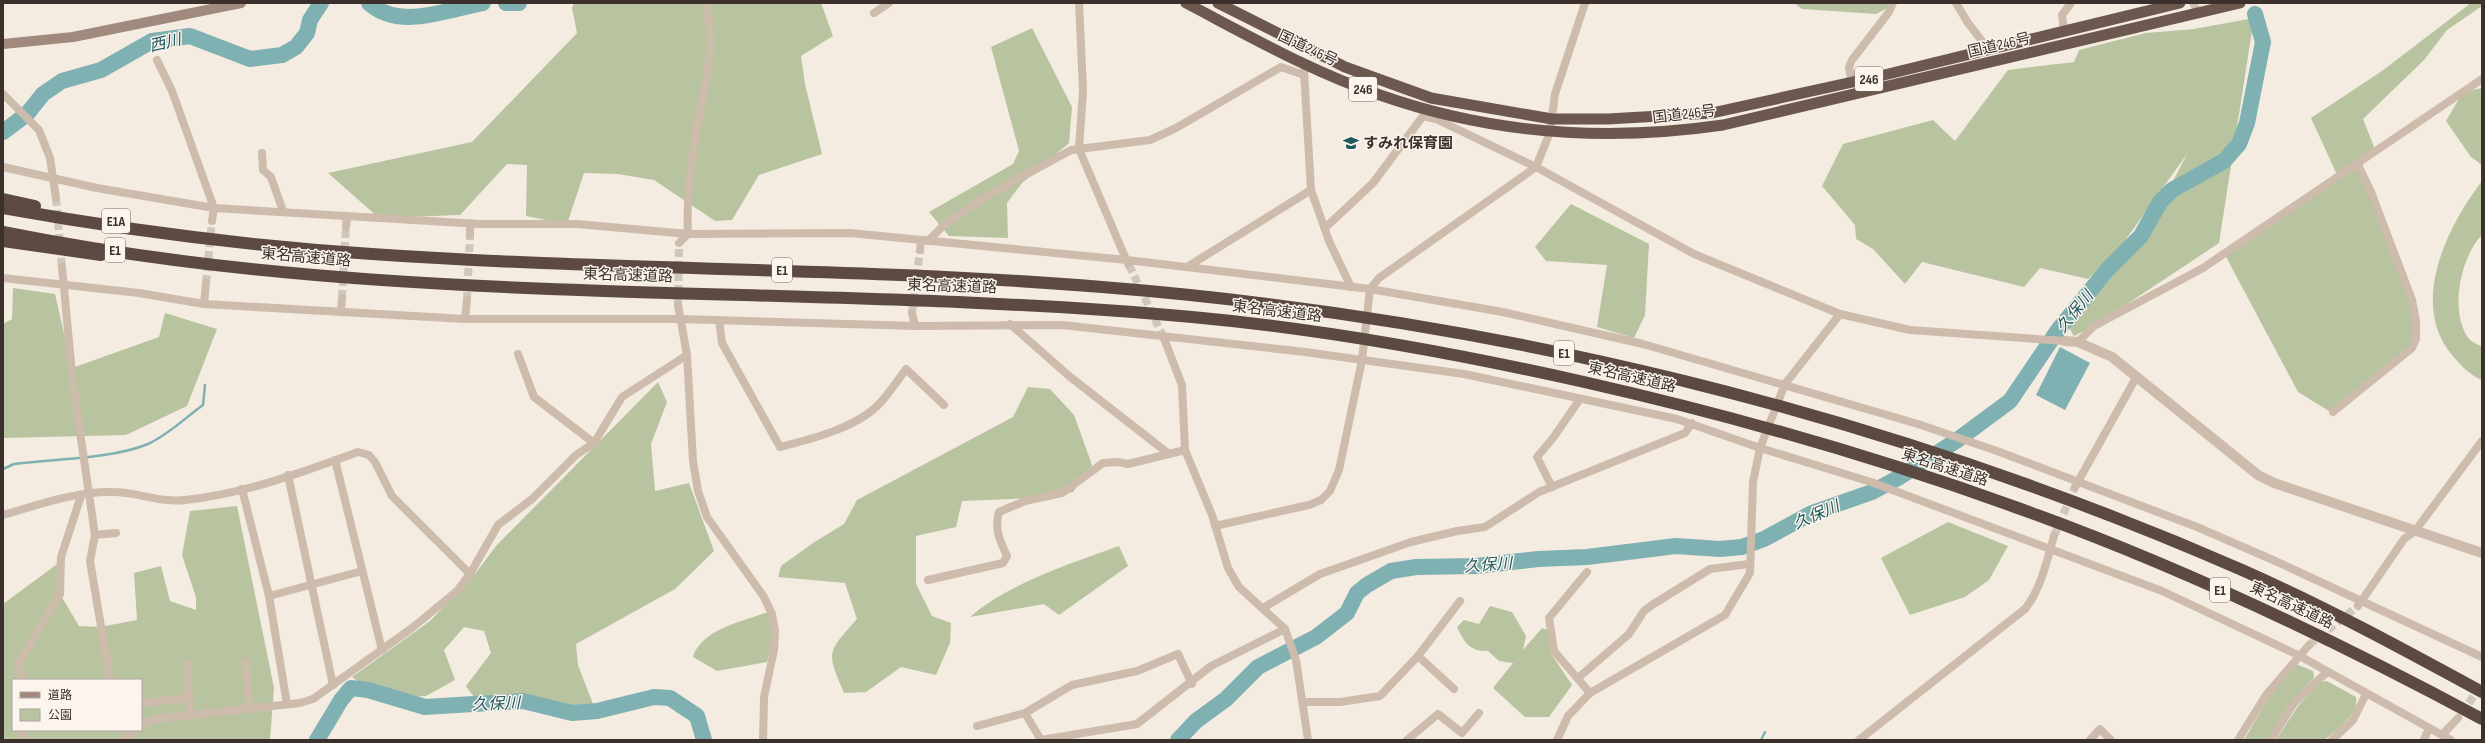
<svg xmlns="http://www.w3.org/2000/svg" width="2485" height="743" viewBox="0 0 2485 743" font-family="'Sofia Sans Condensed','Noto Sans JP',sans-serif">
<style>
.green{fill:#b8c4a0;fill-rule:evenodd}
.water{fill:#7fb0b2}
.lines{fill:none;stroke-linecap:round;stroke-linejoin:round}
.stream{stroke:#7fb0b2;stroke-width:2.5}
.river{stroke:#7fb0b2;stroke-width:16}
.minor-tunnel{stroke:#cfc6bd;stroke-width:8;stroke-dasharray:8 4;stroke-linecap:butt}
.minor{stroke:#cdbbac;stroke-width:8}
.tertiary{stroke:#cdbbac;stroke-width:10}
.secondary{stroke:#a18a7d;stroke-width:10}
.trunk{stroke:#6c584f;stroke-width:11}
.motorway{stroke:#5c4a42;stroke-width:12}
.labels{text-anchor:middle;stroke-width:3;stroke-linejoin:round;paint-order:stroke}
.shield{fill:#fbf5ee;stroke:#756b66;stroke-width:1}
.shield-label{font-size:14px;font-weight:bold;fill:#3b302b}
.street-label{font-size:15px;fill:#3b302b;stroke:#fbf5ee}
.poi-label{font-size:15px;font-weight:bold;fill:#3b302b;stroke:#fbf5ee;text-anchor:start}
.water-label{font-size:16px;font-style:italic;fill:#1f5a5e;stroke:#fbf5ee}
</style>
<rect width="100%" height="100%" fill="#f4ebe1"/>
<g class="green">
<polygon points="574,3 821,3 833,36 801,56 805,84 822,154 759,175 732,220 715,221 654,180 618,174 584,173 567,224 526,216 527,165 507,164 460,215 379,218 328,173 472,142 577,33 572,8"/>
<polygon points="1794,3 1897,3 1876,14 1802,9"/>
<polygon points="2471,3 2482,3 2482,6 2447,30 2424,60 2363,119 2376,152 2338,177 2311,118 2382,71"/>
<polygon points="2254,18 2219,243 2094,326 2074,336 2068,326 2100,287 2137,251 2187,154 2119,249 2088,279 2040,268 2024,287 1922,262 1905,284 1873,249 1856,239 1855,225 1822,186 1843,144 1933,120 1955,141 2008,70 2074,62 2079,50 2146,33 2194,29"/>
<polygon points="1032,28 1072,107 1069,143 1022,183 1007,203 1008,238 949,236 929,212 1013,164 1019,151 991,47"/>
<polygon points="2482,88 2482,165 2471,157 2446,121 2463,92"/>
<polygon points="2358,165 2417,310 2414,342 2329,411 2298,392 2225,255"/>
<path d="M2482,181V235C2460,257 2449,313 2469,339C2471,342 2478,344 2482,347V380C2468,374 2462,366 2452,355C2409,303 2447,227 2482,181Z"/>
<polygon points="1571,204 1649,244 1645,315 1634,338 1597,327 1607,265 1546,261 1535,247"/>
<polygon points="13,288 55,294 72,368 159,337 165,313 217,329 187,406 126,435 3,438 3,324 12,319"/>
<polygon points="658,382 667,402 651,444 655,491 689,483 714,551 675,589 576,644 578,665 593,704 582,712 476,700 466,686 491,653 484,631 464,627 444,650 455,680 426,696 382,699 352,677 430,621 472,578 496,546"/>
<path d="M1028,387L1050,389L1074,415L1092,465L1073,492L1038,498L962,501L956,527L916,536V584L932,616L951,623L950,643L936,675L901,667L866,692L844,693C826,651 827,653 857,619L845,583L778,577L781,566L813,543L844,524L857,500L1013,417Z"/>
<path d="M237,506L274,688L270,740H3V604L64,559L60,594L79,626L100,627L137,620L134,573L161,566L170,601L196,610V597L182,555L190,511ZM13,680H141V730H13Z"/>
<polygon points="1948,522 2008,546 1989,580 1965,597 1910,615 1881,558"/>
<path d="M1119,546L1128,566L1059,615L1044,604L970,617C1007,584 1072,563 1119,546Z"/>
<path d="M1490,606L1512,612L1526,636L1523,650L1542,628L1548,630L1550,652L1572,685L1549,717H1525L1493,688L1513,663L1499,661L1488,651C1470,652 1464,642 1457,627L1464,620L1479,624Z"/>
<path d="M768,612L775,631L767,662L717,671L693,657C701,629 744,621 768,612Z"/>
<polygon points="2296,664 2313,671 2314,678 2290,703 2267,740 2244,740 2269,697"/>
<path d="M2327,681L2356,697C2359,715 2337,729 2325,740H2276L2298,706L2321,682Z"/>
</g>
<polygon class="water" points="2060,347 2090,363 2065,410 2036,395"/>
<g class="lines">
<g class="stream">
<path d="M3,469L14,464C54,459 112,459 148,444C168,435 185,418 203,405L205,385"/>
<polyline points="1761,740 1765,732"/>
</g>
<g class="river">
<path d="M369,3C400,31 448,9 483,3"/>
<polyline points="506,3 519,3"/>
<polyline points="3,132 27,114 43,94 62,81 101,70 152,41 190,36 250,59 282,55 296,47 307,33 310,20 321,3"/>
<polyline points="317,740 341,700 351,688 368,690 425,707 523,701 572,713 597,711 654,697 670,698 697,716 704,740"/>
<polyline points="1178,740 1196,721 1226,699 1258,667 1316,637 1347,613 1357,593 1367,585 1391,571 1416,567 1476,566 1538,559 1587,557 1676,546 1720,549 1742,547 1764,539 1812,513 1872,492 1898,478 1956,441 2010,401 2058,330 2107,270 2141,236 2160,202 2172,190 2224,161 2239,144 2247,123 2263,42 2255,14"/>
</g>
<g class="minor-tunnel">
<polyline points="56,198 62,267"/>
<polyline points="1129,265 1163,336"/>
<polyline points="206,283 212,221"/>
<polyline points="342,298 346,227"/>
<polyline points="467,300 470,235"/>
<polyline points="678,305 679,243"/>
<polyline points="912,313 920,250"/>
<polyline points="2054,536 2075,487"/>
<polyline points="2309,645 2358,606"/>
<polyline points="2462,713 2482,684"/>
</g>
<g class="minor">
<polyline points="1079,3 1083,90 1079,149 1128,264"/>
<polyline points="1585,3 1555,94 1550,132 1536,167 1694,254 1840,314 1910,330 2065,341"/>
<polyline points="1956,3 1968,23 1988,49"/>
<polyline points="2193,3 2199,13"/>
<polyline points="874,13 889,3"/>
<polyline points="2064,31 2062,15 2071,3"/>
<polyline points="157,60 172,91 214,208 212,221"/>
<polyline points="1304,71 1311,190 1329,241 1351,287"/>
<polyline points="1852,83 1849,67 1852,60 1889,12 1893,3"/>
<polyline points="3,94 39,130 50,158 56,198"/>
<polyline points="262,153 263,170 271,177 283,211"/>
<polyline points="3,167 97,188 214,208 480,224 577,224 688,234 850,233 1127,260 1370,289 1503,312 1643,344 1918,424 1997,451 2197,527 2273,560 2482,657"/>
<polyline points="346,227 347,217"/>
<polyline points="470,235 470,223"/>
<polyline points="928,241 946,223 987,196 1071,150 1150,140 1176,128 1281,67 1304,75"/>
<path d="M679,243L688,234C686,196 691,159 698,121C706,82 717,42 705,3"/>
<polyline points="920,250 921,240"/>
<polyline points="62,267 73,384 95,535 90,561 110,680"/>
<polyline points="1187,267 1311,190"/>
<polyline points="3,278 139,293 204,304 465,319 680,319 915,326 1062,325 1305,352 1464,374 1677,419 1760,448 1871,482 2162,591 2298,655 2451,740"/>
<polyline points="204,304 206,283"/>
<polyline points="678,305 687,355 693,461 698,491 707,517 764,597 772,614 775,631 774,650 764,697 763,740"/>
<polyline points="341,311 342,298"/>
<polyline points="912,313 915,326"/>
<polyline points="465,319 467,300"/>
<path d="M719,320L722,343L780,447C812,439 859,427 881,402C890,392 898,380 906,369L944,405"/>
<polyline points="1010,324 1069,376 1169,454"/>
<polyline points="1163,336 1182,385 1185,450 1212,515 1228,568 1239,587 1285,629 1296,660 1308,740"/>
<polyline points="2078,342 2094,326 2203,268 2482,79"/>
<polyline points="518,354 534,397 594,443"/>
<polyline points="2333,412 2412,348 2416,339 2416,321 2412,300 2371,192 2358,165"/>
<polyline points="335,460 382,650"/>
<polyline points="288,475 333,685"/>
<polyline points="1552,487 1537,457 1553,438 1580,399"/>
<polyline points="2075,487 2137,376"/>
<polyline points="242,489 269,596 287,704"/>
<path d="M3,515C38,505 76,491 113,492C138,492 160,503 185,500C244,494 303,472 358,452L369,455L375,462L392,496L470,574"/>
<polyline points="1215,526 1309,505 1321,500 1330,491 1339,470 1362,360 1370,289 1379,278 1536,167 1436,119 1423,116 1373,183 1325,228"/>
<polyline points="95,535 116,533"/>
<polyline points="1587,572 1549,618 1554,651 1590,693"/>
<path d="M928,580L1003,563L1007,556C1000,541 994,529 999,512L1025,501L1062,493L1103,463L1118,462L1128,464L1185,450"/>
<polyline points="269,596 362,571"/>
<polyline points="2358,606 2404,539 2415,531 2482,441"/>
<polyline points="1263,608 1320,574 1411,542 1457,531 1485,527 1539,492 1685,433 1692,423"/>
<polyline points="1418,656 1454,689"/>
<polyline points="245,662 250,708"/>
<polyline points="187,664 190,714"/>
<polyline points="1578,678 1629,634 1644,611 1652,605 1710,569 1749,564"/>
<polyline points="21,680 20,661 60,594 61,557 81,496"/>
<polyline points="1304,702 1340,702 1380,696 1418,656 1460,601"/>
<polyline points="141,703 189,698"/>
<polyline points="1025,713 1041,740 1137,724 1211,666 1285,629"/>
<polyline points="141,725 155,719 300,703 313,699 412,628 457,591 470,574 498,525 532,499 576,455 594,443 622,397 687,355"/>
<polyline points="977,726 1025,713 1072,685 1137,671 1178,654 1192,684"/>
<polyline points="2442,735 2458,718"/>
<polyline points="21,740 21,730"/>
<polyline points="124,740 135,730"/>
<polyline points="1407,740 1438,714 1462,733 1479,713"/>
<polyline points="1557,740 1568,716 1590,693 1725,615 1750,573 1753,482 1760,448 1785,384 1840,314"/>
<path d="M1859,740L2025,609C2041,589 2047,560 2054,536"/>
<polyline points="2090,740 2100,729 2111,740"/>
<polyline points="2238,740 2266,695 2309,645"/>
<polyline points="2271,740 2294,703 2327,672"/>
<polyline points="2332,740 2353,720 2366,694"/>
<polyline points="2424,740 2429,728"/>
</g>
<polyline class="tertiary" points="2065,341 2078,342 2112,357 2258,475 2274,483 2482,553"/>
<polyline class="secondary" points="3,44 73,37 241,3"/>
<g class="trunk">
<path d="M1186,3C1249,36 1312,72 1380,95C1491,134 1606,142 1723,125L2240,3"/>
<polyline points="1218,3 1345,67 1431,98 1552,119 1608,119 1712,113 1880,76 2180,3"/>
</g>
<g class="motorway">
<polyline points="3,199 35,206"/>
<path d="M3,208C125,230 248,246 372,254C615,271 859,267 1102,287C1494,318 1881,412 2242,570C2324,606 2403,649 2482,692"/>
<path d="M3,232C394,311 796,281 1192,317C1324,329 1455,353 1584,382C1730,415 1874,456 2015,507C2176,564 2331,638 2482,719"/>
<polyline points="3,241 101,255"/>
</g>
</g>
<defs>
<symbol id="school-bare" viewBox="-9 -9 18 18"><path d="M0-5L7-2L0 1L-7-2ZM-4 1L0 2.5L4 1V4Q0 6-4 4Z" fill="#1f5a5e" stroke="#fbf5ee" stroke-width="2.5" paint-order="stroke"/></symbol>
</defs>
<g fill-rule="evenodd">
<use href="#school-bare" x="1340" y="132" width="22" height="22"/>
</g>
<g class="labels">
<g class="shield">
<rect x="1855" y="67" width="28" height="24" rx="3"/>
<rect x="1349" y="77" width="28" height="24" rx="3"/>
<rect x="102" y="209" width="28" height="24" rx="3"/>
<rect x="105" y="238" width="20" height="24" rx="3"/>
<rect x="772" y="258" width="20" height="24" rx="3"/>
<rect x="1554" y="341" width="20" height="24" rx="3"/>
<rect x="2210" y="578" width="20" height="24" rx="3"/>
</g>
<g class="shield-label">
<text x="1869" y="84">246</text>
<text x="1363" y="94">246</text>
<text x="116" y="226">E1A</text>
<text x="115" y="255">E1</text>
<text x="782" y="275">E1</text>
<text x="1564" y="358">E1</text>
<text x="2220" y="595">E1</text>
</g>
<g class="street-label">
<text transform="translate(1999 45) rotate(-13)" y="5">国道246号</text>
<text transform="translate(1308 48) rotate(25)" y="5">国道246号</text>
<text transform="translate(1684 114) rotate(-7)" y="5">国道246号</text>
<text transform="translate(306 257) rotate(5)" y="5">東名高速道路</text>
<text transform="translate(628 275) rotate(2)" y="5">東名高速道路</text>
<text transform="translate(952 286) rotate(2)" y="5">東名高速道路</text>
<text transform="translate(1277 311) rotate(7)" y="5">東名高速道路</text>
<text transform="translate(1632 377) rotate(13)" y="5">東名高速道路</text>
<text transform="translate(1945 467) rotate(18)" y="5">東名高速道路</text>
<text transform="translate(2292 605) rotate(25)" y="5">東名高速道路</text>
</g>
<g class="poi-label">
<text x="1363" y="148">すみれ保育園</text>
</g>
<g class="water-label">
<text transform="translate(165 42) rotate(-13)" y="6">西川</text>
<text transform="translate(2074 311) rotate(-51)" y="6">久保川</text>
<text transform="translate(1816 514) rotate(-23)" y="6">久保川</text>
<text transform="translate(1488 564) rotate(-4)" y="6">久保川</text>
<text transform="translate(496 703) rotate(-2)" y="6">久保川</text>
</g>
</g>
<rect width="2485" height="743" fill="none" stroke="#3b302b" stroke-width="8"/>
<rect x="12" y="679" width="130" height="52" fill="#fbf5ee" stroke="#aea6a0"/>
<rect x="20" y="692" width="20" height="6" fill="#a18a7d" stroke="#aea6a0"/>
<text x="48" y="699" font-size="12" fill="#3b302b">道路</text>
<rect x="20" y="709" width="20" height="12" fill="#b8c4a0" stroke="#aea6a0"/>
<text x="48" y="719" font-size="12" fill="#3b302b">公園</text>
</svg>
